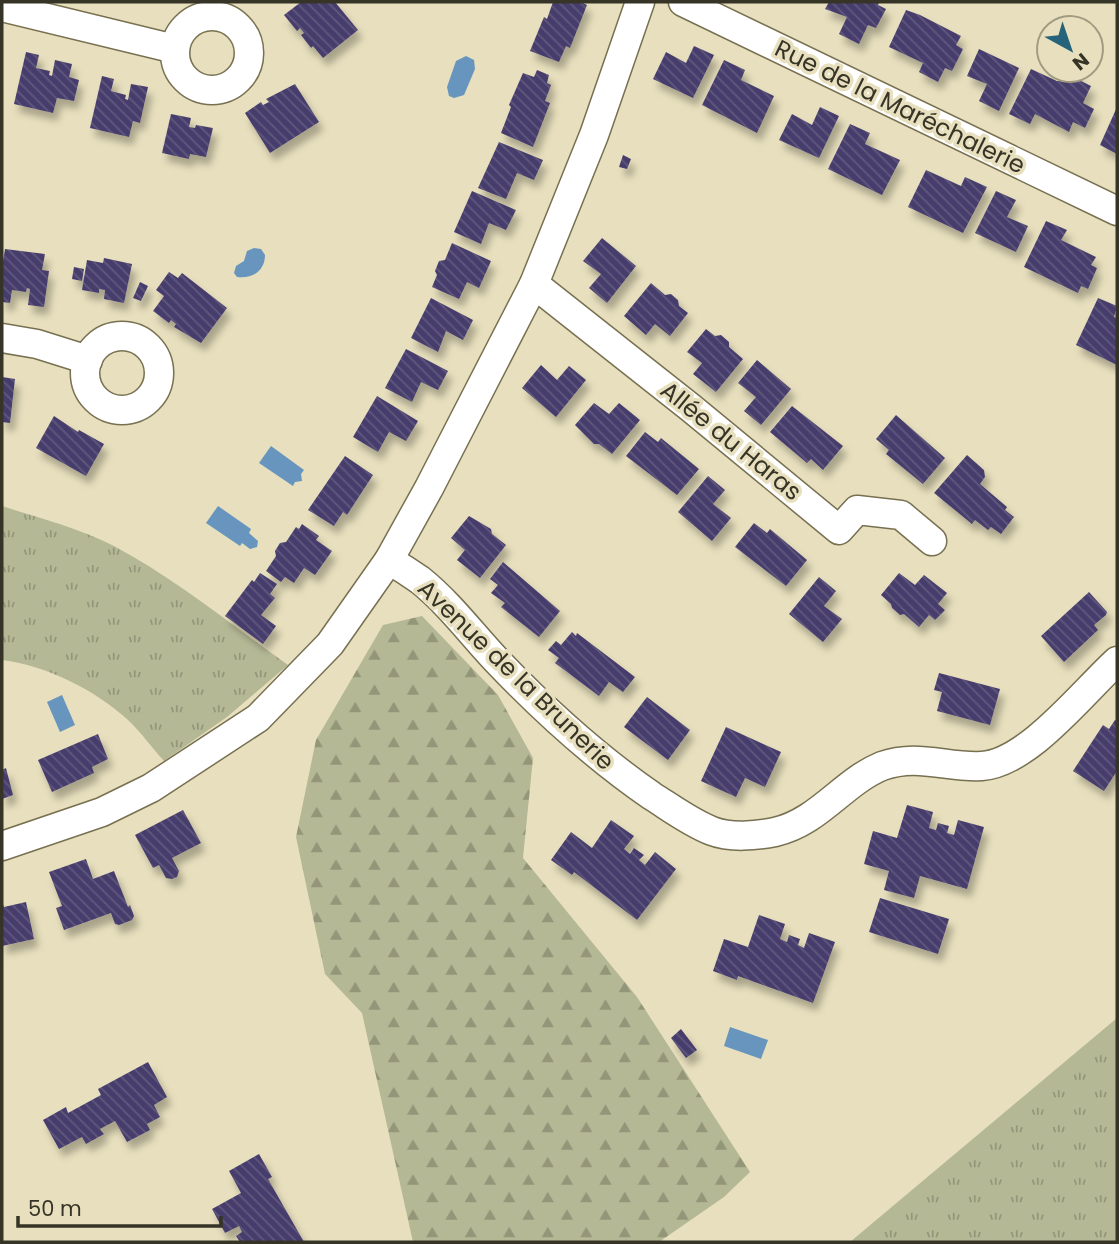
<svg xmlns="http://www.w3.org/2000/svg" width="1119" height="1244" viewBox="0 0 1119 1244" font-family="Poppins,sans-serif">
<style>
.grass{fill:url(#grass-tufts)}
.forest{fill:url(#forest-firs)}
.water{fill:#6795bd}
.building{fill:url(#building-back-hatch);filter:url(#shadow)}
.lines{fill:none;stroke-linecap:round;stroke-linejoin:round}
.minor-casing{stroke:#777051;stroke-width:31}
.minor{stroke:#fff;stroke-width:28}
.labels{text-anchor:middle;stroke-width:7;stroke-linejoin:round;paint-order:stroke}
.street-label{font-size:24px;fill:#363426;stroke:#e7dfbd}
</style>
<defs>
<pattern id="grass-tufts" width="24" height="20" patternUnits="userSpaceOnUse" patternTransform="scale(1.75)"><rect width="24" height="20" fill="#b5b895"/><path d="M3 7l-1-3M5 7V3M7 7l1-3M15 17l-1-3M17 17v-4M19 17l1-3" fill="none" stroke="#949679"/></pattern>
<pattern id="forest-firs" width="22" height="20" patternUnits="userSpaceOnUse" patternTransform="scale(1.75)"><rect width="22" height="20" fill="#b5b895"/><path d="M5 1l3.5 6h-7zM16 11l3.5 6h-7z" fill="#949679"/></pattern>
<pattern id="building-back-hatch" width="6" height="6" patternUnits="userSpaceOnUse" patternTransform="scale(1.75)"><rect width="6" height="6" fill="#473e6d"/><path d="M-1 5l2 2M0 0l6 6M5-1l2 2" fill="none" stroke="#60587d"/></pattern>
<filter id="shadow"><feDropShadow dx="4.5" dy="8" stdDeviation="3.5" flood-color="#0004"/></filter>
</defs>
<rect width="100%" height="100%" fill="#e7dfbd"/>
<g class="grass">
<path d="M2,506C39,518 79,528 114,546C174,578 232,625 288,665L227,717L164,761C152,748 141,732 128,720C94,689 47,666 2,660Z"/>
<polygon points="1117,1018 1117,1242 850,1242"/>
</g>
<polygon class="forest" points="422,616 498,695 533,758 523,858 637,997 750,1172 724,1197 659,1242 413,1242 362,1013 325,974 296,837 316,740 383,625"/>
<g class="water">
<polygon points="466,56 474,60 475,69 464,95 454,98 449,96 447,87 456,61"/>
<path d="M254,248L261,249L265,255C265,271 252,279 237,277L234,273L236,266L244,261L247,251Z"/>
<polygon points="271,446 304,470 301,474 302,481 295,482 293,486 259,463"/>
<polygon points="218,506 251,529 249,533 258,541 257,547 250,549 242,543 240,546 206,523"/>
<polygon points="62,695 75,725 60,732 47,702"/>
<polygon points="730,1027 768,1040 761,1059 724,1046"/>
</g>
<g class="building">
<polygon points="301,2 335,2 358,30 323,58 313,46 311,48 301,35 304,33 300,28 297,31 284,15"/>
<polygon points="553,2 581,2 587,5 570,48 566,46 559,62 530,51 544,17 547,19"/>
<polygon points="829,2 879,2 878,5 886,9 876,28 868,25 859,44 839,34 847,17 825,9"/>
<polygon points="906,10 920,15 961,36 956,45 963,49 952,71 945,68 938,82 919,72 923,63 889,47"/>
<polygon points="694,46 714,55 693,98 653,79 666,52 686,63"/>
<polygon points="979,49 1019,68 999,111 979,101 987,84 967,76"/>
<polygon points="26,52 39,55 36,68 50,71 49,75 52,76 55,60 72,64 69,77 79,80 74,101 57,98 53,113 14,104"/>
<polygon points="724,60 745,70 741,80 774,96 757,133 702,105"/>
<polygon points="1031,69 1057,81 1060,81 1066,71 1075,70 1079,76 1077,79 1091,86 1083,103 1094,109 1085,128 1073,122 1069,132 1035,114 1030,124 1009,114"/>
<polygon points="537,70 549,75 547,83 551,85 545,101 550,103 533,147 501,133 511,107 509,105 523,73 534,77"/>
<polygon points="102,76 114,79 111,91 126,95 125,99 128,100 131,84 148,87 140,123 133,121 129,137 90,128"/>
<polygon points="295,84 319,122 270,153 245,113 261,102 263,105 269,102 266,99"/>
<polygon points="820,107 839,116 819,158 779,140 792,114 812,125"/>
<polygon points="1117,107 1117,154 1100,145"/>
<polygon points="171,114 191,118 189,127 195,128 196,125 213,128 206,157 190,154 189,159 162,153"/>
<polygon points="850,124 870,133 865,144 900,160 882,195 828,169"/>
<polygon points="499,142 543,160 534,180 517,173 506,199 478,188"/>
<polygon points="623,155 631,159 627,169 619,167"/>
<polygon points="926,170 961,186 965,177 987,187 963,233 908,207"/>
<polygon points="472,191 516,210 506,230 489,223 481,244 454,232"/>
<polygon points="996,191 1016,200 1007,217 1028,226 1016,252 975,233"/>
<polygon points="1046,221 1067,230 1061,240 1096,257 1091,265 1097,268 1088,289 1081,286 1078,293 1024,267"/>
<polygon points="602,238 636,266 607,303 589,288 601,274 583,261"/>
<polygon points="452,243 491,261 479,288 467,282 459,299 432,287 437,275 435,271 439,261 445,260"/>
<polygon points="5,249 45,254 42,270 49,271 44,307 28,305 30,289 27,288 26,292 12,290 10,303 2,302 2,268"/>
<polygon points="104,258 132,264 124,303 104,299 105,290 99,289 99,293 82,290 87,260 103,263"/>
<polygon points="74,267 84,269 82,281 72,279"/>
<polygon points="169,272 178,278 182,273 227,308 201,343 174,327 176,324 171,320 169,323 153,311 164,296 156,290"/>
<polygon points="140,282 148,286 141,301 133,298"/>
<polygon points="651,283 665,295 671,294 678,300 679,306 688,313 670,336 655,324 646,335 624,316"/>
<polygon points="431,298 473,320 463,340 446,331 438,352 411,338"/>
<polygon points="1098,298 1117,306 1114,317 1117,318 1117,365 1076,345"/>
<polygon points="706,329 715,336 721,335 729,342 729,347 743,359 716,392 693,374 702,363 687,352"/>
<polygon points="406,349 448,371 438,390 421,382 412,402 385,388"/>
<polygon points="757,360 791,389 761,425 744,411 756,397 738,383"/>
<polygon points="541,365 557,380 569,366 586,380 556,417 522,388"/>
<polygon points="2,377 15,379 10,423 2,422"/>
<polygon points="377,396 418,421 406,441 389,432 378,452 353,437"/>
<polygon points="594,403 609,414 619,403 640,420 612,454 599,444 594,444 575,425"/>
<polygon points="792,406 843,446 823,470 811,459 807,463 770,432"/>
<polygon points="896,415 945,458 923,484 886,454 889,450 876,439"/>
<polygon points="54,416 78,432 79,430 104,444 86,476 36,448"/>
<polygon points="645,432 658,442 661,438 699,469 677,495 626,456"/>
<polygon points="967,455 984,470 985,477 980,484 1007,507 1005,510 1014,517 1001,534 991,527 988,530 975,520 972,524 934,493"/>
<polygon points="345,456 373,475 347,515 343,512 334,526 308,510"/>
<polygon points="708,476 725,490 713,504 731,518 712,541 678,512"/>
<polygon points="469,516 491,529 492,534 506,545 480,578 457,560 465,550 451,538"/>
<polygon points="754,523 767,533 770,529 807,560 786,586 735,547"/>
<polygon points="302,524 319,536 316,540 332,551 315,575 304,568 294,583 285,577 281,582 266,571 276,556 275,551 280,543 286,542 296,527 299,529"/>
<polygon points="503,562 560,611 539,637 501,607 505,603 491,593 498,585 490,579"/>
<polygon points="260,573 277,584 270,594 275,598 261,615 276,626 263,644 225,616 252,580 254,582"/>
<polygon points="899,573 915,585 924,575 947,593 938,604 945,610 935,620 929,615 919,627 904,614 900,615 892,608 891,604 881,595"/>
<polygon points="819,577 836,591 824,606 842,619 823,642 789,614"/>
<polygon points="1089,592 1107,612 1106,615 1094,625 1098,630 1064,662 1041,636"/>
<polygon points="572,632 576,636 577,633 635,677 623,692 609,682 599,696 555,663 559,658 548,650 556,641 561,645"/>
<polygon points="939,673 1000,689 990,725 937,711 942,692 934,690"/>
<polygon points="647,697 690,730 668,760 624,727"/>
<polygon points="1115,720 1117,721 1117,771 1104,791 1073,771 1103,725 1109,729"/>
<polygon points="726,727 781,752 765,787 745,778 736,797 701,781"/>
<polygon points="98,734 108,759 92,767 94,773 52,792 38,760"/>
<polygon points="6,768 13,795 2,799 2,770"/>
<polygon points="907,805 933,812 929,828 936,830 938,823 949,826 947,833 954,835 958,820 984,827 967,889 920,876 914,898 884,890 889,871 864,864 873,831 897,838"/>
<polygon points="183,810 201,843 172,858 179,871 177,877 172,879 166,878 159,865 153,868 135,835"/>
<polygon points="611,820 634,836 624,849 630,854 634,848 644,855 639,860 645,865 655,852 676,869 637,920 574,872 572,875 551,860 571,832 592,848"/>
<polygon points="86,859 93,879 114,871 128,907 130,905 134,916 132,920 119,925 115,924 111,913 64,930 56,908 62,906 49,872"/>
<polygon points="880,898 949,919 938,954 869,932"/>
<polygon points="2,901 4,907 26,902 34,939 2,946"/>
<polygon points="759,915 785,924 780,939 787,942 789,935 800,939 798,945 804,948 809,933 835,942 813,1003 738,976 737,980 713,971 724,939 748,947"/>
<polygon points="681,1029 697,1050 686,1058 671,1038"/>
<polygon points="148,1062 167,1097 154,1105 160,1117 147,1124 150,1130 127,1142 115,1121 100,1129 104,1134 86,1144 82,1137 59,1149 43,1120 66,1107 68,1113 101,1095 98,1089"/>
<polygon points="259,1154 272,1177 268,1179 304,1242 240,1242 236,1236 242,1232 239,1226 225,1233 212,1209 241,1193 229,1171"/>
</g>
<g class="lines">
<defs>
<g id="minor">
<polyline points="683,2 1117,211"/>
<polyline points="2,7 175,49"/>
<circle cx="212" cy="53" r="37"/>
<polyline points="534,284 691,408 839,530 857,510 901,515 932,541"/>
<circle cx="122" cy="373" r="37"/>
<polyline points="2,338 37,344 88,360"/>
<path d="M389,560C399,566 410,573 420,580C450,604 474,637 500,664C547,713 597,758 652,796C671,808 691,823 712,831C730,838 756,836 775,832C819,822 843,782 882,766C918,753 946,768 982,766C1028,763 1083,692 1117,661"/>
<polyline points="2,846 102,812 151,788 258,718 330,644 389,560 429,488 534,284 594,135 640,2"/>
</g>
</defs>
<use href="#minor" class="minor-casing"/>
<use href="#minor" class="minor"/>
</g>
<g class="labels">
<g class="street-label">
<text transform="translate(900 107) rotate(26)" y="8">Rue de la Maréchalerie</text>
<text transform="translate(731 441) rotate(39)" y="8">Allée du Haras</text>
<text transform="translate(516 675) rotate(44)" y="8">Avenue de la Brunerie</text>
</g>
</g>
<rect width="1119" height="1244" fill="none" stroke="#363426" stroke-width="7"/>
<g transform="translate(1070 49) rotate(140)"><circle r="33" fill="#e7dfbd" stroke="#a09b81" stroke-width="2"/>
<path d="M0-5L12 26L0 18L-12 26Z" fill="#26637a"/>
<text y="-10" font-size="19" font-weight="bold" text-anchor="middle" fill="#363426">N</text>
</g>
<path d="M18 1216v10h203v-10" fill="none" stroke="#363426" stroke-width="3.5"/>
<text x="28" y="1216" font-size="21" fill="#363426" stroke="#e7dfbd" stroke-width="5" paint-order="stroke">50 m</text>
</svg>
